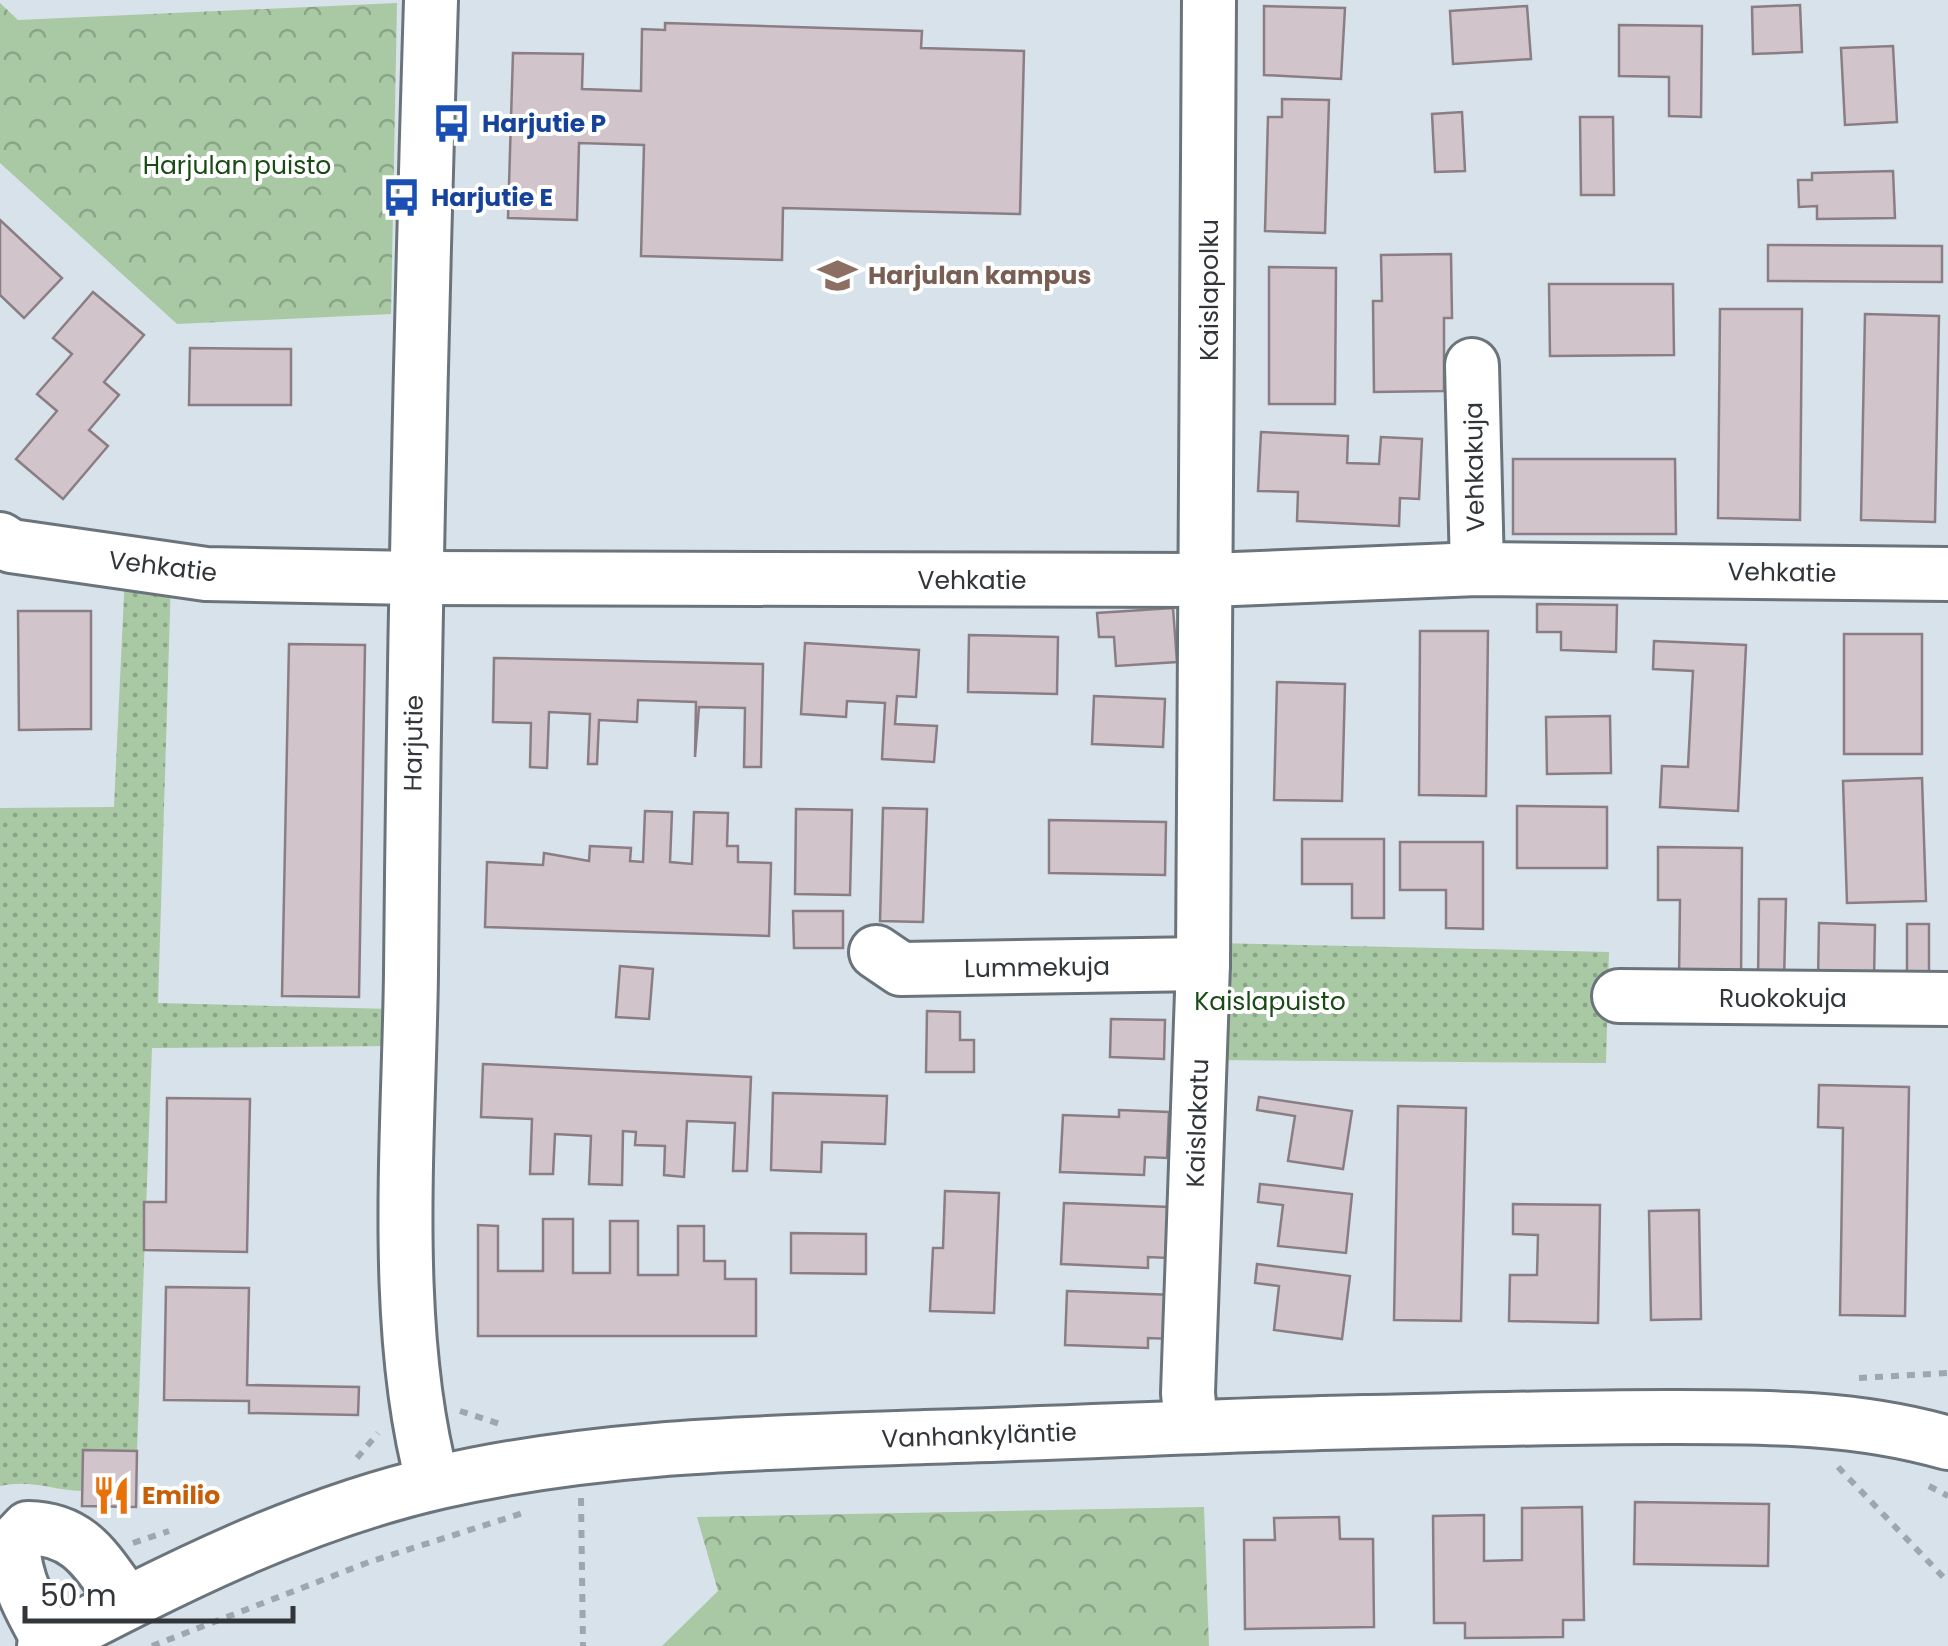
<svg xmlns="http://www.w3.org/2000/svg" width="1948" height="1646" viewBox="0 0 1948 1646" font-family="Poppins,sans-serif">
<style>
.forest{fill:url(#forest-crowns)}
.park{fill:url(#park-dots)}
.building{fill:#d1c5cb;stroke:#8a7e84;stroke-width:2.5}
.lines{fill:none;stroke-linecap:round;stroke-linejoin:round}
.minor-casing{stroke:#6b747b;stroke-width:58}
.path{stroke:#9ea7ad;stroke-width:6;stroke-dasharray:8 8;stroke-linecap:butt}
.minor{stroke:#fff;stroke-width:52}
.labels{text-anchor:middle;stroke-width:8;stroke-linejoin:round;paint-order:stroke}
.transit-label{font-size:25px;font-weight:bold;fill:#164399;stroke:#fff;text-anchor:start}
.park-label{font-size:25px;fill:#1a4b17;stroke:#fff}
.education-label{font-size:25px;font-weight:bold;fill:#785e54;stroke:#fff;text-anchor:start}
.street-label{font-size:25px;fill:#32363a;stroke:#fff}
.food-label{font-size:25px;font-weight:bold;fill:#c56008;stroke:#fff;text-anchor:start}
</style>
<defs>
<pattern id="forest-crowns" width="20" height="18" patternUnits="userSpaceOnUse" patternTransform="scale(2.5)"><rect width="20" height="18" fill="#a8c9a4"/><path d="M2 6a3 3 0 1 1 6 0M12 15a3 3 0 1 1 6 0" fill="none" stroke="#89a487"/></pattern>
<pattern id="park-dots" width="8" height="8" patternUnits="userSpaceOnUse" patternTransform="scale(2.5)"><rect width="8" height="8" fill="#a8c9a4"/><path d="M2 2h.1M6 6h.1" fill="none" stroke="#89a487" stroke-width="1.8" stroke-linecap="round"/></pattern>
</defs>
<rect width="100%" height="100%" fill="#d7e2ea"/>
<g class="forest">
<polygon points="0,3 18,20 397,3 391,314 177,324 0,163"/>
<polygon points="1204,1507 1209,1646 662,1646 718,1591 697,1517"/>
</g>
<g class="park">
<path d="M125,574L171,579L158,1003L392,1009L391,1046L152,1048L137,1451L83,1450L82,1491C51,1490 31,1479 0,1486V808L114,807Z"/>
<polygon points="1212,943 1609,952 1606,1063 1209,1060"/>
</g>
<g class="building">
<polygon points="1800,5 1802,52 1753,54 1752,7"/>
<polygon points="1264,6 1345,8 1341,79 1264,75"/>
<polygon points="1527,6 1531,59 1453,64 1450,11"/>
<polygon points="665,23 922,31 921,48 1024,51 1020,214 783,208 782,260 641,256 644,145 579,143 577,220 508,218 513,53 583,54 582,89 641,91 642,29 665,30"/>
<polygon points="1619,25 1702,26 1701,117 1669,116 1669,77 1619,76"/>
<polygon points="1893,46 1897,122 1845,125 1841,48"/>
<polygon points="1282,99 1329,100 1325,233 1265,231 1268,117 1282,117"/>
<polygon points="1462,112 1465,171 1435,172 1432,114"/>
<polygon points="1580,117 1613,117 1614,195 1581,195"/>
<polygon points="1893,171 1895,218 1817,219 1817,206 1799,207 1798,180 1812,180 1812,173"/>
<polygon points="0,220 62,278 24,318 0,295"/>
<polygon points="1768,245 1942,246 1942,282 1768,281"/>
<polygon points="1451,254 1452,318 1444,318 1444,391 1374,392 1373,301 1382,301 1381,255"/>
<polygon points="1269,267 1336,268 1335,404 1269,404"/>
<polygon points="1549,284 1673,284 1674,355 1550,356"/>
<polygon points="93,292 144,335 104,382 119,395 89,430 108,446 63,499 16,459 57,411 37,394 72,354 53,338"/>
<polygon points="1720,309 1802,309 1800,520 1718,518"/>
<polygon points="1865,314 1939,316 1935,522 1861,520"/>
<polygon points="190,348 291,349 291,405 189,405"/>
<polygon points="1261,432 1348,436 1347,463 1379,464 1381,437 1422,439 1419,499 1400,498 1399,526 1297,521 1298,492 1258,491"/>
<polygon points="1513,459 1675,459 1676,534 1513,534"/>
<polygon points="1537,604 1617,605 1616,652 1561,650 1561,632 1537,632"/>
<polygon points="1173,608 1177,662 1116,666 1114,637 1099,637 1097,613"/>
<polygon points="18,611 91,611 91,729 19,730"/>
<polygon points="1420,631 1488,631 1486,796 1419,795"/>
<rect x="1844" y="634" width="78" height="120"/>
<polygon points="969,635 1058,637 1057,694 968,692"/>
<polygon points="1654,641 1746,645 1738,811 1660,807 1662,766 1688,767 1693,671 1653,669"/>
<polygon points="805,643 919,650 916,697 897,696 895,724 937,726 934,762 882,759 885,703 847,701 846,717 801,714"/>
<polygon points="289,644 365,645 359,997 282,996"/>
<polygon points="494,658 763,664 761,767 744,767 745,708 699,707 695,757 696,702 638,700 637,722 599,720 597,764 588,764 590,714 549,712 547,768 530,767 531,723 493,722"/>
<polygon points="1277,682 1345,684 1342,801 1274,800"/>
<polygon points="1094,696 1165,699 1163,747 1092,744"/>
<polygon points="1610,716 1611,773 1547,774 1546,717"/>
<polygon points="1922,778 1926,901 1847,903 1843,781"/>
<polygon points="1517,806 1607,807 1607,868 1517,868"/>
<polygon points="883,808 927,809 923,922 880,921"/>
<polygon points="796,809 852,810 850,895 795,894"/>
<polygon points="645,811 672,812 670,862 692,864 694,812 728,813 727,846 738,846 738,862 771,863 769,936 485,927 487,862 543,865 544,853 589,861 590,846 631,848 630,861 643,862"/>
<polygon points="1049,820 1166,822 1165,875 1049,873"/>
<polygon points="1302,839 1384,839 1384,918 1352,918 1352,884 1302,884"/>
<polygon points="1400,842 1483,842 1483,929 1446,928 1446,890 1400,890"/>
<polygon points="1658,847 1742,848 1741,980 1679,979 1680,900 1658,900"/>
<polygon points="1759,899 1786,899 1784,981 1758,981"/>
<polygon points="793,911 843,911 843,948 794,948"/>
<polygon points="1819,923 1875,925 1874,980 1818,980"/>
<rect x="1907" y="924" width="22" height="54"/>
<polygon points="620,966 653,969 649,1019 616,1017"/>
<polygon points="927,1011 960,1012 960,1040 974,1040 974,1072 926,1072"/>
<polygon points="1111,1019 1165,1020 1164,1059 1110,1057"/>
<polygon points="483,1064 751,1077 747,1171 733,1171 735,1123 687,1121 684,1177 664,1175 665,1146 635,1145 636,1132 623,1131 622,1185 589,1184 591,1136 555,1134 553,1174 530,1174 532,1119 481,1117"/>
<polygon points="1819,1085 1909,1087 1905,1316 1840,1315 1843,1128 1818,1127"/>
<polygon points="773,1093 887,1096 885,1144 822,1142 821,1172 771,1170"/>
<polygon points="1259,1097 1352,1111 1343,1169 1288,1161 1295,1116 1257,1110"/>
<polygon points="167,1098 250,1099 247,1252 144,1250 144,1202 166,1202"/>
<polygon points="1398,1106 1466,1108 1461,1321 1394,1320"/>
<polygon points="1119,1110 1169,1112 1167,1158 1145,1157 1144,1175 1060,1172 1063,1115 1119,1117"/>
<polygon points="1260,1184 1352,1194 1346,1253 1278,1246 1283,1205 1258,1202"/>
<polygon points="945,1191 999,1193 994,1313 930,1311 933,1248 943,1248"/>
<polygon points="1064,1203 1170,1207 1168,1258 1148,1257 1148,1268 1061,1264"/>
<polygon points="1513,1204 1600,1205 1598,1323 1509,1321 1510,1275 1537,1275 1538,1235 1513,1234"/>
<polygon points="1699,1210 1701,1319 1651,1320 1649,1211"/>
<polygon points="543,1219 573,1219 573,1273 610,1273 610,1221 638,1221 638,1275 678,1275 678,1226 704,1226 704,1261 725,1261 725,1279 756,1279 756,1336 478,1336 478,1225 498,1226 498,1271 543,1271"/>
<polygon points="791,1233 866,1234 866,1274 791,1273"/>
<polygon points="1257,1264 1350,1276 1342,1339 1274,1330 1279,1286 1255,1283"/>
<polygon points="166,1287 249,1288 247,1385 359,1387 358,1415 249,1413 249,1401 164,1400"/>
<polygon points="1067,1291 1174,1295 1172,1339 1148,1338 1148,1348 1065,1345"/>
<polygon points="83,1450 137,1451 136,1507 82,1506"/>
<polygon points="1635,1502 1769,1504 1768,1566 1634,1564"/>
<polygon points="1582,1507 1584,1620 1563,1620 1563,1637 1465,1638 1465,1623 1434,1623 1433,1516 1484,1515 1484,1561 1522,1560 1522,1508"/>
<polygon points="1339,1517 1340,1539 1373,1539 1374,1627 1245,1629 1244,1540 1275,1540 1274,1518"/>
</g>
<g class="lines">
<defs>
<g id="minor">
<path d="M431,0C421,324 414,648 411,973C409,1134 391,1328 433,1483"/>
<polyline points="1472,365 1477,569"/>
<polyline points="0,539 11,546 206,574 415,578 1209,580 1477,569 1948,574"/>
<polyline points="876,952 901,969 1203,964"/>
<polyline points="1619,996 1948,999"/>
<polyline points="1191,1426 1188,1393 1203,964 1209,0"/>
<path d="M50,1643C32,1611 15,1582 13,1544L28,1528C82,1529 97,1563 127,1603"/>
<path d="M44,1646C171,1580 299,1514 440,1482C600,1445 762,1443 925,1437C1072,1433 1218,1425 1364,1422C1465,1420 1566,1417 1667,1417C1763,1417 1855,1416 1948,1443"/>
</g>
</defs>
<use href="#minor" class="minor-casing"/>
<g class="path">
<polyline points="1859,1378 1948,1373"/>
<polyline points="460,1411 500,1424"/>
<polyline points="357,1458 378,1433"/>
<polyline points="1838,1467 1948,1582"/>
<polyline points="1929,1486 1948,1496"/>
<polyline points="581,1498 583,1646"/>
<polyline points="133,1543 169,1531"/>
<polyline points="152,1646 369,1562 523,1513"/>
</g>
<use href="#minor" class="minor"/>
</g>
<defs>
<symbol id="bus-bare" viewBox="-9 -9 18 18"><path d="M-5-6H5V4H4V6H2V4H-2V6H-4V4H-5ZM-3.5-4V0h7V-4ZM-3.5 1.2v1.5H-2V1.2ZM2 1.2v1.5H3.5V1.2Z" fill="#1a4fb4" stroke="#fff" stroke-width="2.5" paint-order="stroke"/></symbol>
<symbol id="school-bare" viewBox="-9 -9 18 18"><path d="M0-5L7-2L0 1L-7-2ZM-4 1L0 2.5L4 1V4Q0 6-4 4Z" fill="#8d6e63" stroke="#fff" stroke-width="2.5" paint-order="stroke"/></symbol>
<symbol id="restaurant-bare" viewBox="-9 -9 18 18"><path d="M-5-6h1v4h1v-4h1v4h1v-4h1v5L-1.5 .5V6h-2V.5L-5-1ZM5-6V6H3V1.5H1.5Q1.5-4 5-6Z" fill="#e8710a" stroke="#fff" stroke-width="2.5" paint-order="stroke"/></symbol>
</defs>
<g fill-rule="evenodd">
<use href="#bus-bare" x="424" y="96" width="55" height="55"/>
<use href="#bus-bare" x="374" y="170" width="55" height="55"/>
<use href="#school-bare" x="810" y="248" width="55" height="55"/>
<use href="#restaurant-bare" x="84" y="1468" width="55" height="55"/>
</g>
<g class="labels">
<g class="transit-label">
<text x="482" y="132">Harjutie P</text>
<text x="431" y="206">Harjutie E</text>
</g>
<g class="park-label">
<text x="237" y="174">Harjulan puisto</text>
<text x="1270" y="1010">Kaislapuisto</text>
</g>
<g class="education-label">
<text x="868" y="284">Harjulan kampus</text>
</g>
<g class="street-label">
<text transform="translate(1209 290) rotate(-90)" y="9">Kaislapolku</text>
<text transform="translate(1474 467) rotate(-91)" y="9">Vehkakuja</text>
<text transform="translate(163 566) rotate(7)" y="9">Vehkatie</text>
<text transform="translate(1782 572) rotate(1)" y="9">Vehkatie</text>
<text x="972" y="589">Vehkatie</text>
<text transform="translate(413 743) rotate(-89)" y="9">Harjutie</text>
<text transform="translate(1037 967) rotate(-1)" y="9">Lummekuja</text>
<text x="1783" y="1007">Ruokokuja</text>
<text transform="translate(1197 1123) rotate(-88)" y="9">Kaislakatu</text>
<text transform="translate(979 1435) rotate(-2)" y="9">Vanhankyläntie</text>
</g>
<g class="food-label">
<text x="142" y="1504">Emilio</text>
</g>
</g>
<path d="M25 1606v15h268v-15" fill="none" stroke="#32363a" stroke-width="5"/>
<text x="40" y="1606" font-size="30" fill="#32363a" stroke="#ffffff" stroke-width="8" paint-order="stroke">50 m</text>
</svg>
